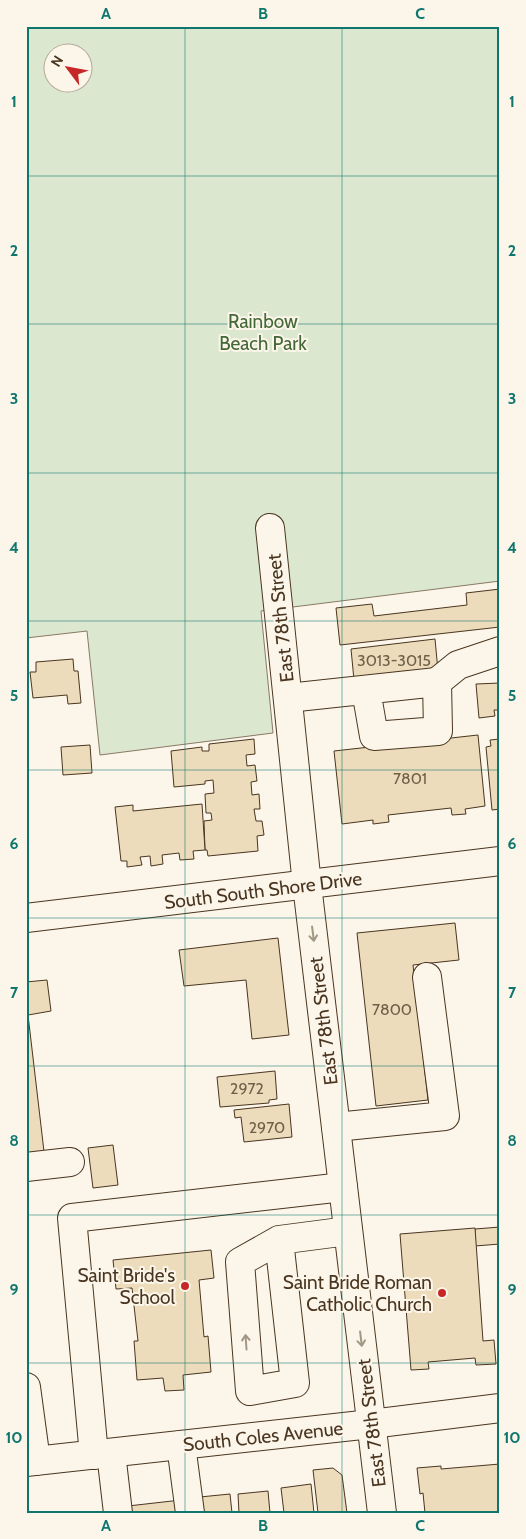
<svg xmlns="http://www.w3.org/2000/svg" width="526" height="1539" viewBox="0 0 526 1539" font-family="Cabin,sans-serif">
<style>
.green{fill:#dce7d0;stroke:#887966;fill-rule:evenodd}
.building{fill:#ecdcbc;stroke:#4a3520}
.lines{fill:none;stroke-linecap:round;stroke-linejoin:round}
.minor-casing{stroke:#4a3520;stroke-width:30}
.major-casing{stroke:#4a3520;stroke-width:30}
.minor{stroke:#fbf6e9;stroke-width:28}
.major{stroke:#fbf6e9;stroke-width:28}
.oneway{stroke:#a29684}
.grid{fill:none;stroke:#0f766e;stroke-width:1;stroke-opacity:0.55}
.poi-dot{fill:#c62828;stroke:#fbf6e9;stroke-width:2}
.labels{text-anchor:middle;stroke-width:4;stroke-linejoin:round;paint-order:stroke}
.number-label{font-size:16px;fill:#725f47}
.park-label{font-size:19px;fill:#436837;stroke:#fbf6e9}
.street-label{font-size:19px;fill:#4a3520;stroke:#fbf6e9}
.poi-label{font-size:19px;fill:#4a3520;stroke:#fbf6e9;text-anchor:end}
.neatline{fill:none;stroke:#0f766e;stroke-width:2}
.grid-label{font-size:16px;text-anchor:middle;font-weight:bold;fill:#0f766e}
</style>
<rect width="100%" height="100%" fill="#fbf6e9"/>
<path class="green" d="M26,26H500V581L261,611L273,733L100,755L87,631L26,638ZM52,52H82V82H52Z"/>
<g class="building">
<polygon points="500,589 500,627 340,645 336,608 372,604 374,616 467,605 466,593"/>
<polygon points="435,639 438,671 354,680 351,649"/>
<polygon points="73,659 74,671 78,671 81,703 68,704 67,695 33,698 30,672 36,672 36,662"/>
<polygon points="500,683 500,710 494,710 495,716 479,718 476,684"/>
<polygon points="478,735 485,806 465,809 466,814 452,815 451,808 388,815 389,822 373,824 373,820 342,824 334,751"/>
<polygon points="254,739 255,754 246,755 247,766 255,765 257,781 251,782 252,795 259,794 260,809 254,809 256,821 262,821 264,835 257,836 258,851 208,856 207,850 205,850 204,821 212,820 211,813 206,813 205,794 214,793 213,780 205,781 205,784 174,787 171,751 202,747 202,751 209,751 209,744"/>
<polygon points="500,739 500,809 492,810 486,747 491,746 490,740"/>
<polygon points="90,745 92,773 63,775 61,747"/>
<polygon points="202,804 205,850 193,851 194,859 180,860 179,853 162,855 163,864 151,866 150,856 140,857 142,865 127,867 127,861 121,861 115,807 133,805 133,811"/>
<polygon points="455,923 459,960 413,965 428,1100 376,1106 357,933"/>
<polygon points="278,938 289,1035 252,1039 246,980 184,986 179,950"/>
<polygon points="47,980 51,1011 28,1015 45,1160 26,1162 26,982"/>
<polygon points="275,1071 277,1099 269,1100 269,1103 220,1107 217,1077"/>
<polygon points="289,1104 292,1137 244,1142 241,1117 235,1118 234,1110"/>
<polygon points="113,1145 118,1185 93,1188 88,1148"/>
<polygon points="500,1227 500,1244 475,1246 475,1229"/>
<polygon points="475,1228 483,1341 494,1340 496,1364 476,1365 475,1358 428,1362 429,1369 411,1370 400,1234"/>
<polygon points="211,1250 214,1278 199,1280 204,1337 208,1336 211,1372 183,1375 184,1390 165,1391 163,1378 137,1380 134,1341 138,1341 132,1288 116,1289 113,1260"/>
<polygon points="500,1464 500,1513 425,1513 423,1493 420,1494 417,1468 441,1466 441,1469"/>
<polygon points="333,1468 342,1475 347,1513 318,1513 313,1470"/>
<polygon points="311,1484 314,1513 284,1513 281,1488"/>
<polygon points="268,1491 270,1513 239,1513 238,1494"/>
<polygon points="230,1494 232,1513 202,1513 200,1497"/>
<polygon points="181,1500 182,1513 129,1513 128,1506"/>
</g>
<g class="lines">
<defs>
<g id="minor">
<polyline points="270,528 307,885 382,1513"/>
<polyline points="437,682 458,665 500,651"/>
<polyline points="288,698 437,682 438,731 374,736 366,690"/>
<polyline points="336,1127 445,1116 427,977"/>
<polyline points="26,1167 70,1162"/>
<polyline points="279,1240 240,1262 250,1391 295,1383 279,1240 348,1231"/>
<polyline points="26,1387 36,1461"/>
<polyline points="181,1445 190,1513"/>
<polyline points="111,1453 118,1513"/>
<polyline points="94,1455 72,1218 343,1187"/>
<polyline points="26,1462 371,1424 500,1408"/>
</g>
<polyline id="major" points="26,918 500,861"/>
</defs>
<use href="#minor" class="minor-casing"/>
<use href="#major" class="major-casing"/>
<use href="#minor" class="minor"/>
<use href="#major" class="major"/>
</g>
<defs><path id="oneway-shaft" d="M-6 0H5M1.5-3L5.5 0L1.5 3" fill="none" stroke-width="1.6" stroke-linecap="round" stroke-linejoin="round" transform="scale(1.25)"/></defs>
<g class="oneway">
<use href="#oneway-shaft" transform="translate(313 934) rotate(83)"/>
<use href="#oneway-shaft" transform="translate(361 1339) rotate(83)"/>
<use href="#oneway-shaft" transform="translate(246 1342) rotate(-94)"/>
</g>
<path class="grid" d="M185,26V1513M342,26V1513M26,176H500M26,324H500M26,473H500M26,621H500M26,770H500M26,918H500M26,1066H500M26,1215H500M26,1363H500"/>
<g class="poi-dot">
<circle cx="185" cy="1286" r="5"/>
<circle cx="442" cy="1293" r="5"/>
</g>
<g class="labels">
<g class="number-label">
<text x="394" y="666">3013-3015</text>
<text x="410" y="784">7801</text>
<text x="392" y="1015">7800</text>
<text x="247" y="1094">2972</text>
<text x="267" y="1133">2970</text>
</g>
<g class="park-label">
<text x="263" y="328">Rainbow<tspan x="263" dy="22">Beach Park</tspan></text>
</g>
<g class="street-label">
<text transform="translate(280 618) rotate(-96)" y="7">East 78th Street</text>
<text transform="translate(263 890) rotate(-7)" y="7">South South Shore Drive</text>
<text transform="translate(323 1021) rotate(-97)" y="7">East 78th Street</text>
<text transform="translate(371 1423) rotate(-97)" y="7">East 78th Street</text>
<text transform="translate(263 1436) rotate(-6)" y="7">South Coles Avenue</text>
</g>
<g class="poi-label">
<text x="175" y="1282">Saint Bride's<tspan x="175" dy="22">School</tspan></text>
<text x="432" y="1289">Saint Bride Roman<tspan x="432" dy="22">Catholic Church</tspan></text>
</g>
</g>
<rect width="526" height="1539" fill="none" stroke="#fbf6e9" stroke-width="55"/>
<g transform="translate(68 68) rotate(302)"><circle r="24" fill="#fbf6e9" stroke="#b4a999"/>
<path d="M0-4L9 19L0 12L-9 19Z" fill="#c62828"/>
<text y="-8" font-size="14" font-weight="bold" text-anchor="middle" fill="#4a3520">N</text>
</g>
<rect x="28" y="28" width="470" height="1484" class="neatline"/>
<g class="grid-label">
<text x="106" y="19">A</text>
<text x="263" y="19">B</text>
<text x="420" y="19">C</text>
<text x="14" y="107">1</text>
<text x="512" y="107">1</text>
<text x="14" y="256">2</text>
<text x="512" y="256">2</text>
<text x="14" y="404">3</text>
<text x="512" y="404">3</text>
<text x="14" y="553">4</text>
<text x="512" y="553">4</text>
<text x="14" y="701">5</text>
<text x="512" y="701">5</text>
<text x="14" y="849">6</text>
<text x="512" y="849">6</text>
<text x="14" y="998">7</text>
<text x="512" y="998">7</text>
<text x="14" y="1146">8</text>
<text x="512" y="1146">8</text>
<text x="14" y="1295">9</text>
<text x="512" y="1295">9</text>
<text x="14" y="1443">10</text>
<text x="512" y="1443">10</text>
<text x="106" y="1531">A</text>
<text x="263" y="1531">B</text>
<text x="420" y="1531">C</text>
</g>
</svg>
